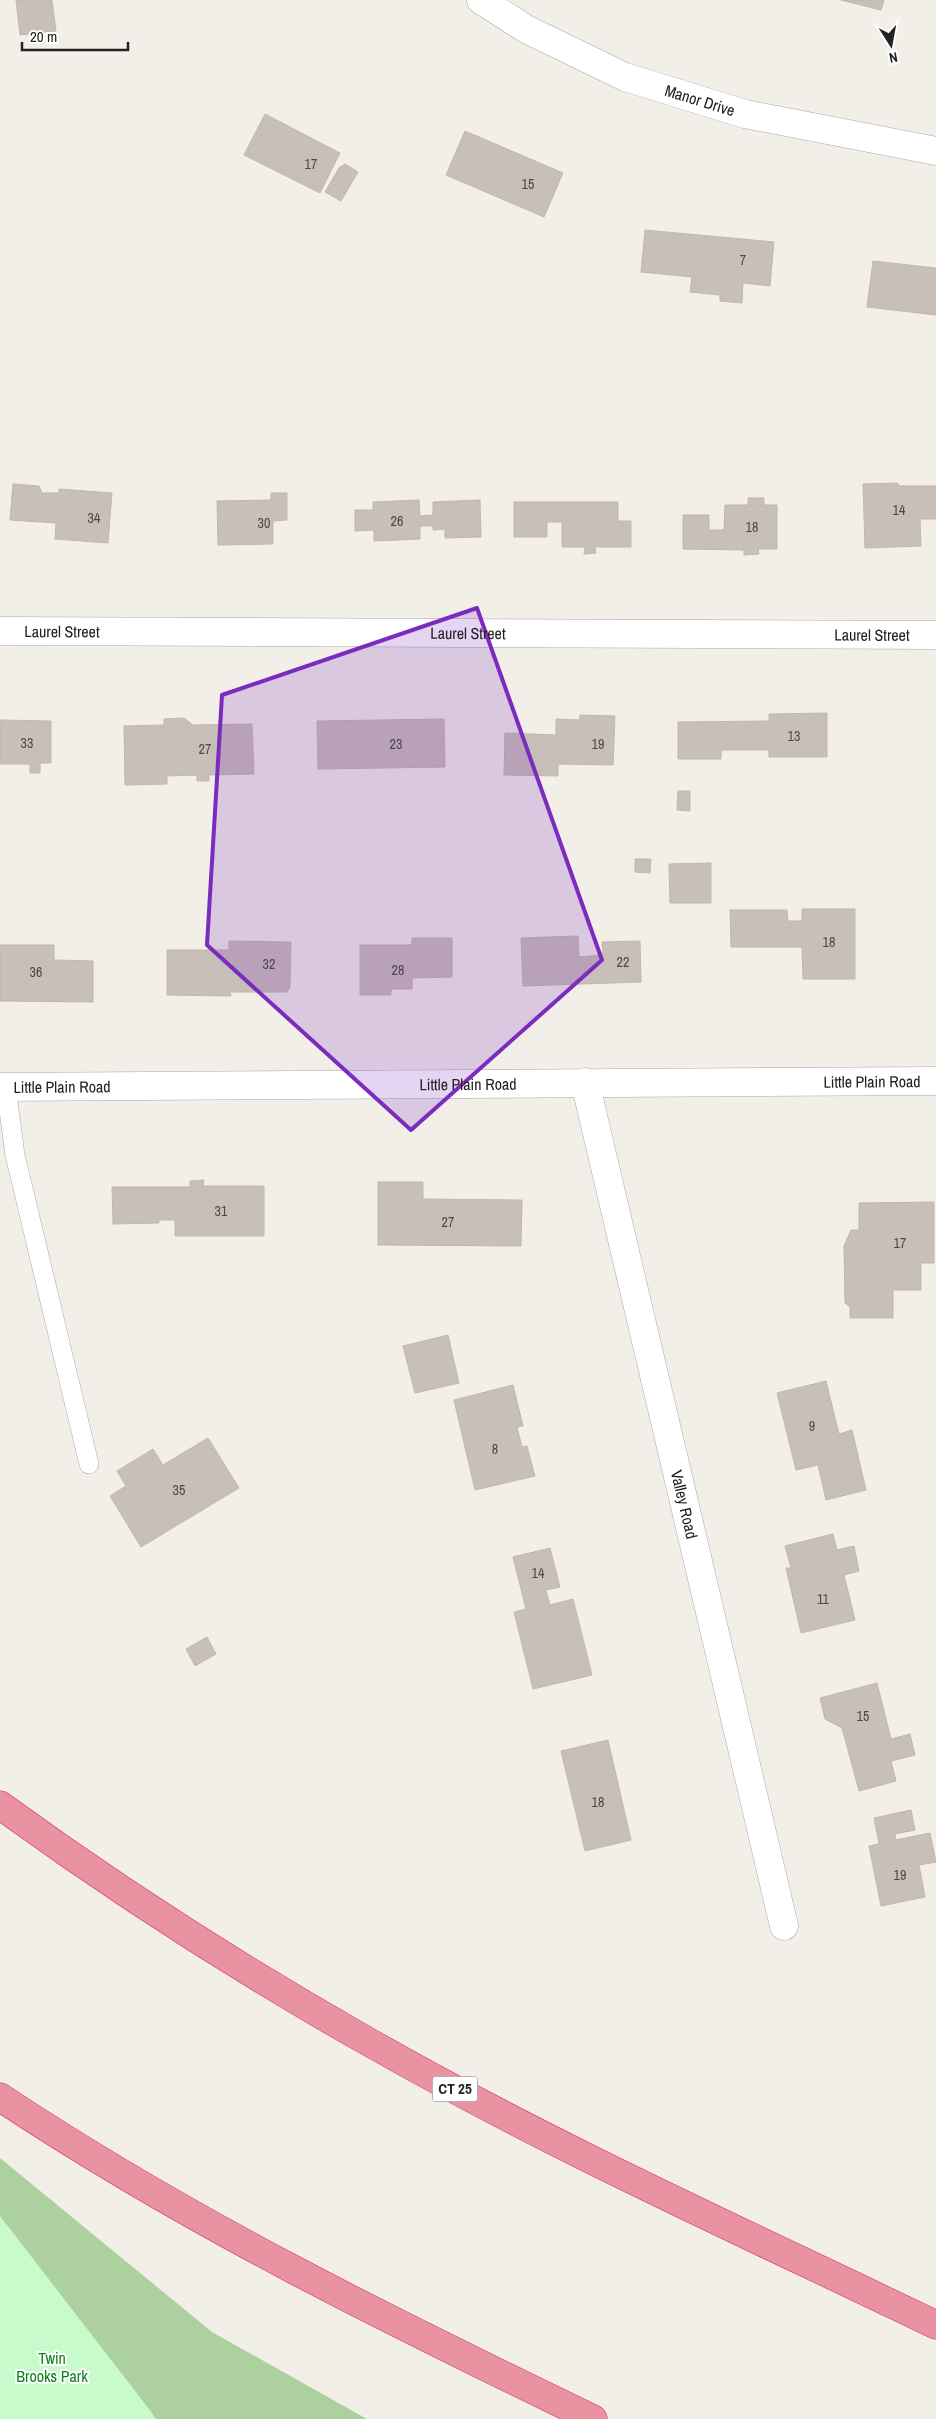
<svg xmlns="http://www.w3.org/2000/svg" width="936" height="2419" viewBox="0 0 936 2419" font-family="'Archivo Narrow',sans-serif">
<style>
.forest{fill:#add19e}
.park{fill:#c8facc}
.building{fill:#c7bfb8;stroke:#c4b6ab}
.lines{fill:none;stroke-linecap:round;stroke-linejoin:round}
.service-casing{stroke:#a9a9a9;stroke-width:20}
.minor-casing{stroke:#a9a9a9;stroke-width:29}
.motorway-casing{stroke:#dc2a67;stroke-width:29}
.service{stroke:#fff;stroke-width:19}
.minor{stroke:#fff;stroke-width:28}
.motorway{stroke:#e892a2;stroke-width:28}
.marked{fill:#7b2cbf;fill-opacity:0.2;stroke:#7b2cbf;stroke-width:4;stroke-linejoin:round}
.labels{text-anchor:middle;stroke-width:4;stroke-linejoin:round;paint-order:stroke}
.number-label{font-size:14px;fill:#4b4948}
.shield{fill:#fff;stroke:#646464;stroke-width:1}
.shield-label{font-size:15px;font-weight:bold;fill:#222}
.street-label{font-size:16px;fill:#222;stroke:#fff}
.park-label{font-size:16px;fill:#0c8416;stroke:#fff}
</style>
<rect width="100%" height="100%" fill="#f2efe9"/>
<polygon class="forest" points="0,2158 212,2332 367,2419 0,2419"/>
<polygon class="park" points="0,2216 149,2409 156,2419 0,2419"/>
<g class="building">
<polygon points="16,0 52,0 56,31 20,35"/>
<polygon points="841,0 884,0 881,10"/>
<polygon points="265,114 340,153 320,193 244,155"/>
<polygon points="465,131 563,173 544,217 446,175"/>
<polygon points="345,164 358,172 341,201 325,192 339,168"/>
<polygon points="645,230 774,242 770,286 743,283 742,303 720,301 720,295 690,292 692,277 641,272"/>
<polygon points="873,261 936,268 936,315 867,307"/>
<polygon points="897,483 900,486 936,486 936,519 920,519 921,546 865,548 863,484"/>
<polygon points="13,484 39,486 42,493 59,493 59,489 112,493 108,543 55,539 56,523 10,520"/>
<polygon points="271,493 287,493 287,520 273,521 273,544 218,545 217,501 271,500"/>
<polygon points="748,498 764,498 764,505 777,505 777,549 758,549 759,554 744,555 744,550 683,549 683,515 709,515 709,530 724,530 725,505 748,505"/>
<polygon points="419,500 420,516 433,515 433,502 480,500 481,537 445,538 445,529 433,530 433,526 420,526 420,539 374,541 374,530 355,531 355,510 373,510 373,502"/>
<polygon points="514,502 618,502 618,521 631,521 631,547 595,547 596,553 584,554 585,547 562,547 562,522 547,522 547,537 514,537"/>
<polygon points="827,713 827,757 769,757 769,750 721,750 721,759 678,759 678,722 769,721 769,714"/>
<polygon points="580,715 615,716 613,765 558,764 558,776 504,775 505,733 556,735 556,719 580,720"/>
<polygon points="184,718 193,725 252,724 254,774 209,775 209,781 197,781 197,775 167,776 167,784 125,785 124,726 164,725 164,719"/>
<polygon points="444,719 445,767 318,769 317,721"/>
<polygon points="0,720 51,721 51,763 40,763 40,773 30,773 30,764 0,764"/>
<polygon points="678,791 690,791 690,811 677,810"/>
<polygon points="635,859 651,859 650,873 635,872"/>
<polygon points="711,863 711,903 670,903 669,864"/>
<polygon points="802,909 855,909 855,979 803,979 802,947 731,947 730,910 787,910 788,921 802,921"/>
<polygon points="578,936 579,957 603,955 602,942 640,941 641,982 523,986 521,938"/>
<polygon points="412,938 452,938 452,977 412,978 412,989 391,989 391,995 360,995 360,945 412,945"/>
<polygon points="229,941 291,942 290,987 287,992 230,992 231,996 167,995 167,950 229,950"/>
<polygon points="0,945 54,945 54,960 93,961 93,1002 0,1001"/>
<polygon points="204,1180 203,1186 264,1186 264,1236 175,1236 175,1220 159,1220 159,1223 113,1224 112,1187 190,1187 190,1181"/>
<polygon points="378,1182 423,1182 423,1199 522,1200 521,1246 378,1245"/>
<polygon points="934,1202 934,1263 921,1263 921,1290 893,1290 893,1318 850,1318 850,1307 845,1303 844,1246 851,1230 859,1230 859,1203"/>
<polygon points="448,1335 459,1383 415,1393 403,1346"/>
<polygon points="826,1381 839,1434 852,1430 866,1490 826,1500 818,1465 796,1470 777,1393"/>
<polygon points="513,1385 523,1426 517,1427 522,1447 527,1446 535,1476 475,1490 454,1400"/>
<polygon points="208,1438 239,1488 141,1547 110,1496 126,1486 117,1471 153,1449 163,1465"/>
<polygon points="833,1534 837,1550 854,1546 859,1571 844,1575 855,1620 801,1633 786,1568 791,1568 785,1546"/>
<polygon points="550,1548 560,1587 546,1590 550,1605 573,1599 592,1675 533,1689 514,1612 526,1609 513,1557"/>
<polygon points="207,1637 216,1654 195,1666 186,1649"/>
<polygon points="877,1683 891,1739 910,1734 915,1755 891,1761 896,1781 859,1791 842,1728 825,1719 820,1698"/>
<polygon points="608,1740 631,1840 585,1851 561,1751"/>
<polygon points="911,1810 915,1830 895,1834 896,1840 930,1833 936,1862 919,1865 925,1897 881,1906 869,1846 879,1844 874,1818"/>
</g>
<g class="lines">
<defs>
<polyline id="service" points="6,1087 15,1155 89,1464"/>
<g id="minor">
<path id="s1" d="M481,0L526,29L625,77L745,114L936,151"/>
<path id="s2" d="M0,631L936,635"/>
<path id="s3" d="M585,1082L784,1926"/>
<path id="s4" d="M0,1087L936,1081"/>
</g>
<g id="motorway">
<path d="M0,1805C118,1891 240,1969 367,2041C551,2146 745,2233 936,2325"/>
<path d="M0,2097C188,2222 390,2321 593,2419"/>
</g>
</defs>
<use href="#service" class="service-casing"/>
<use href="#minor" class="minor-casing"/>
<use href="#motorway" class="motorway-casing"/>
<use href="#service" class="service"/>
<use href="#minor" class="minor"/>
<use href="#motorway" class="motorway"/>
</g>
<path class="marked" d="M477,608L602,960L411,1130L207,945L222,695Z"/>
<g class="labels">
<g class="number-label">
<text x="311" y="169">17</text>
<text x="528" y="189">15</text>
<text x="743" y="265">7</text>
<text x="899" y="515">14</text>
<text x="94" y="523">34</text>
<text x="397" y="526">26</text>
<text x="264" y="528">30</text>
<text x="752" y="532">18</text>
<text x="794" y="741">13</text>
<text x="27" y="748">33</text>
<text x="396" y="749">23</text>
<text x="598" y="749">19</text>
<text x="205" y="754">27</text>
<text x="829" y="947">18</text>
<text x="623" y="967">22</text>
<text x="269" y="969">32</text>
<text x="398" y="975">28</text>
<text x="36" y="977">36</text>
<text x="221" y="1216">31</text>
<text x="448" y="1227">27</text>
<text x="900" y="1248">17</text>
<text x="812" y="1431">9</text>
<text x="495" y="1454">8</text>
<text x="179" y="1495">35</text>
<text x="538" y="1578">14</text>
<text x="823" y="1604">11</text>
<text x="863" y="1721">15</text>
<text x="598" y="1807">18</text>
<text x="900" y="1880">19</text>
</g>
<rect class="shield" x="432.5" y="2076.5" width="45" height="25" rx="4"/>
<g class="shield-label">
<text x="455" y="2094">CT 25</text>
</g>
<g class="street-label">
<text dy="6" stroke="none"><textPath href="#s1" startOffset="242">Manor Drive</textPath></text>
<text dy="6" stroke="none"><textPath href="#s2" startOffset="62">Laurel Street</textPath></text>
<text dy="6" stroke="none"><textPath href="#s2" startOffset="468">Laurel Street</textPath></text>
<text dy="6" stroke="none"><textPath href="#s2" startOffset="872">Laurel Street</textPath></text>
<text dy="6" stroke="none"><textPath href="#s4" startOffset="872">Little Plain Road</textPath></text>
<text dy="6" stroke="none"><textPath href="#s4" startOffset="468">Little Plain Road</textPath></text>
<text dy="6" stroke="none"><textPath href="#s4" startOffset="62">Little Plain Road</textPath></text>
<text dy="6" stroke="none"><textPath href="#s3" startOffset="434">Valley Road</textPath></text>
</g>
<g class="park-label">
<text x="52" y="2364">Twin<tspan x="52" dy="18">Brooks Park</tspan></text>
</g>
</g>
<g transform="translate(891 45) rotate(169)" stroke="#ffffff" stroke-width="4" paint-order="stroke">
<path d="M0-4L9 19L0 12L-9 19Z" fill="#222222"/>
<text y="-8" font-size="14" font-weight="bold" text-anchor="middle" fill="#222222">N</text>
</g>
<path d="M22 42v8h106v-8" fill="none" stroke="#222222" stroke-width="2.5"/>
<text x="30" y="42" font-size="15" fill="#222222" stroke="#ffffff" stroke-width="4" paint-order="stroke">20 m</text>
</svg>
